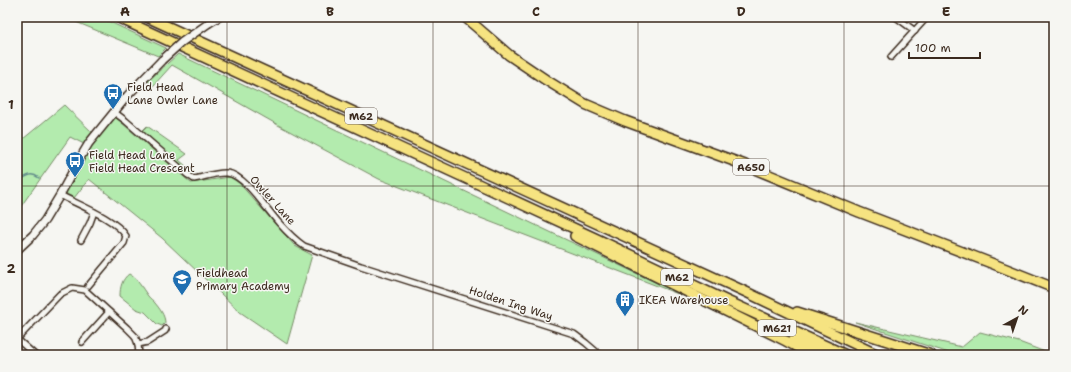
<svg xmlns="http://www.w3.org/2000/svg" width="1071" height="372" viewBox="0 0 1071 372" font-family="'Shantell Sans',sans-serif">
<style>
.green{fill:#b3ebae;stroke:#778a66}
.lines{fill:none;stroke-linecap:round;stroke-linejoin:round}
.stream{stroke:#608a89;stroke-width:1.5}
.minor-casing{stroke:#3b2a1e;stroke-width:8}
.secondary-casing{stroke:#3b2a1e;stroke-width:10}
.trunk-casing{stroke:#3b2a1e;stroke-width:12}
.motorway-casing{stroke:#3b2a1e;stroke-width:12}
.minor{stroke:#f6f6f2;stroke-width:5}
.secondary{stroke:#f6f6f2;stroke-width:7}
.trunk{stroke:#f6e381;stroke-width:9}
.motorway{stroke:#f6e381;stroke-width:9}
.secondary-bridge-casing{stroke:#3b2a1e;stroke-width:10;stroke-linecap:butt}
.secondary-bridge{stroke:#f6f6f2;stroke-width:7}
.grid{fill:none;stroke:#3b2a1e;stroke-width:1;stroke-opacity:0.55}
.labels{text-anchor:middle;stroke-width:3;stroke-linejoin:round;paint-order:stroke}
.shield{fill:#f6f6f2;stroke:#73675e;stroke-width:1}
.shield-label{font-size:10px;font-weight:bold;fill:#3b2a1e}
.poi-label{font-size:11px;fill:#3b2a1e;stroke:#f6f6f2;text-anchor:start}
.street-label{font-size:11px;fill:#3b2a1e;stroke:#f6f6f2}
.neatline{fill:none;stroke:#3b2a1e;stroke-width:1.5}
.grid-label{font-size:13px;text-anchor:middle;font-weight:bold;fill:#3b2a1e}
</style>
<rect width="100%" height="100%" fill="#f6f6f2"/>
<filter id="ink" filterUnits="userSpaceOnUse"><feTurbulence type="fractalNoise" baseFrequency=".025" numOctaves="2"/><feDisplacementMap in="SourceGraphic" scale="8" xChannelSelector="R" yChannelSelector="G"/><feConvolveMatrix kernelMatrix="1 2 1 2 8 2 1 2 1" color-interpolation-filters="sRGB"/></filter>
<g filter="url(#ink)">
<g class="green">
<polygon points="64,17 99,17 166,48 158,56"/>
<polygon points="178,54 686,297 379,179 278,125 172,65 153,86 148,81"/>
<polygon points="64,105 93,133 84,144 70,137 19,209 17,211 17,144"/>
<polygon points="114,116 191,183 230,177 239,183 295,246 312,255 287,344 240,312 162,238 89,179 74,198 65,193 90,146"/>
<polygon points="147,126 187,154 179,160 194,173 191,174 141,132"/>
<path d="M129,274C137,278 142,288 148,296C150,299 153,300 155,303C159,308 165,315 165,323L162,326L157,324L145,312L136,309L120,296C120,287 122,279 129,274Z"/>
<polygon points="855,322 962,347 980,332 1019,342 1053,355 955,355"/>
</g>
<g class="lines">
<path class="stream" d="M17,182C26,177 30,171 39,178"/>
<defs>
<g id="minor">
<polyline points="896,17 915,31"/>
<polyline points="891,57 927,17"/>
<path d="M114,112L126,121L188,175L194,179C205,177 216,172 227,173C244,174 268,211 279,223C287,232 295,240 304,246L361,266L574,334L586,343L600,355"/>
<path d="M60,195C79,205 116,219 126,236L124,243L88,286"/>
<polyline points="81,240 90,223 94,212"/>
<polyline points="17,339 60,294 72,288 85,290 127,328 135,336 138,344 139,355"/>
<polyline points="17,339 35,355"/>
<polyline points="82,342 109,312"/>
<polyline points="138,344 148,342 165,331 166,329"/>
</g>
<g id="secondary">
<polyline points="209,23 219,17"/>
<polyline points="17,250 33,235 45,220 60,195 80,158 89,143 128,95 162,60"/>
</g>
<polyline id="trunk" points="465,17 509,55 546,80 585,104 625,121 745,165 859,212 991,263 1054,288"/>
<g id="motorway">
<polyline points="117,17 595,238 727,301 846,355"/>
<polyline points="147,17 746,292 878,355"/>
<polyline points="575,236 786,341 812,355"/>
<polyline points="797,312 931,355"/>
<polyline points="794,338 826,355"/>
</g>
</defs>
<use href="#minor" class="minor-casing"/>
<use href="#secondary" class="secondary-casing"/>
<use href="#trunk" class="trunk-casing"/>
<use href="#motorway" class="motorway-casing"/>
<use href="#minor" class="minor"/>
<use href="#secondary" class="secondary"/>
<use href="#trunk" class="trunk"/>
<use href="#motorway" class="motorway"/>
<defs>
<polyline id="secondary-bridge" points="162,60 182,42 209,23"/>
</defs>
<use href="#secondary-bridge" class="secondary-bridge-casing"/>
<use href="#secondary-bridge" class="secondary-bridge"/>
</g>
</g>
<path class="grid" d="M227,17V355M433,17V355M638,17V355M844,17V355M17,186H1054"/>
<defs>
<symbol id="bus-pin" viewBox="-11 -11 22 30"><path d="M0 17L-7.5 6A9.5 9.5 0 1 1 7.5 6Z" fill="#1f6fb2" stroke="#f6f6f2"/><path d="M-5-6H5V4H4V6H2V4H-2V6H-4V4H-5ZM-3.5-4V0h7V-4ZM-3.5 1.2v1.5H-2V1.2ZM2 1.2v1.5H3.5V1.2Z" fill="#fff"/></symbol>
<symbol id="school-pin" viewBox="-11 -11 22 30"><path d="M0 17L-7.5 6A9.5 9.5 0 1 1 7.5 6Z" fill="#1f6fb2" stroke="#f6f6f2"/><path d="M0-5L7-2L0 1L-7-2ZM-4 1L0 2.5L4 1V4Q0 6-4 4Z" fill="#fff"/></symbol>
<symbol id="building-pin" viewBox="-11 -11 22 30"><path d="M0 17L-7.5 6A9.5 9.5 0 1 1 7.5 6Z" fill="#1f6fb2" stroke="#f6f6f2"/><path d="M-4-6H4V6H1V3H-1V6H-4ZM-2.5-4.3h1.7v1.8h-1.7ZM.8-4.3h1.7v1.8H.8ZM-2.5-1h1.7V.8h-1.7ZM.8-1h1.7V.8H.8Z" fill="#fff"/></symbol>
</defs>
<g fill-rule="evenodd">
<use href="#bus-pin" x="102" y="82" width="22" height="30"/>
<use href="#bus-pin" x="64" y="150" width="22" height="30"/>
<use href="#school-pin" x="171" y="268" width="22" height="30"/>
<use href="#building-pin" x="614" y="289" width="22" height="30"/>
</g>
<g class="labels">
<g class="shield">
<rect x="345" y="108" width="32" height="16" rx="3"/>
<rect x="733" y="159" width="36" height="16" rx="3"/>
<rect x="661" y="269" width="32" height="16" rx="3"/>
<rect x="758" y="320" width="38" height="16" rx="3"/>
</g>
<g class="shield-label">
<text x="361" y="120">M62</text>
<text x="751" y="171">A650</text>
<text x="677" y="281">M62</text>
<text x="777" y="332">M621</text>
</g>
<g class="poi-label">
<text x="127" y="91">Field Head<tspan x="127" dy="13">Lane Owler Lane</tspan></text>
<text x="89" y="159">Field Head Lane<tspan x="89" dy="13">Field Head Crescent</tspan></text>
<text x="196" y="277">Fieldhead<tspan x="196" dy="13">Primary Academy</tspan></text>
<text x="639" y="304">IKEA Warehouse</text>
</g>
<g class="street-label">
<text transform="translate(273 200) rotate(48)" y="4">Owler Lane</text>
<text transform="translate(511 303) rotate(18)" y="4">Holden Ing Way</text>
</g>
</g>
<rect width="1071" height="372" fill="none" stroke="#f6f6f2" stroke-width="44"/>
<g transform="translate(1017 318) rotate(40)" stroke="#f6f6f2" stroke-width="3" paint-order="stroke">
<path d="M0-3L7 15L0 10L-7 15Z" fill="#3b2a1e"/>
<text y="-6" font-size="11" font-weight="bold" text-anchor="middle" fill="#3b2a1e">N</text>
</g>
<path d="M909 52v6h71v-6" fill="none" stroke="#3b2a1e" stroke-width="2"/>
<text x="915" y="52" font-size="12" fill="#3b2a1e" stroke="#f6f6f2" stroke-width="3" paint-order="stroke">100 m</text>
<rect x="22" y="22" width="1027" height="328" class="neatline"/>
<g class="grid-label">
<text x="125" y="16">A</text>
<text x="330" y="16">B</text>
<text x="536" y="16">C</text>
<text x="741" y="16">D</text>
<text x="946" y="16">E</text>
<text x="11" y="109">1</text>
<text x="11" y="273">2</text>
</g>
</svg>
